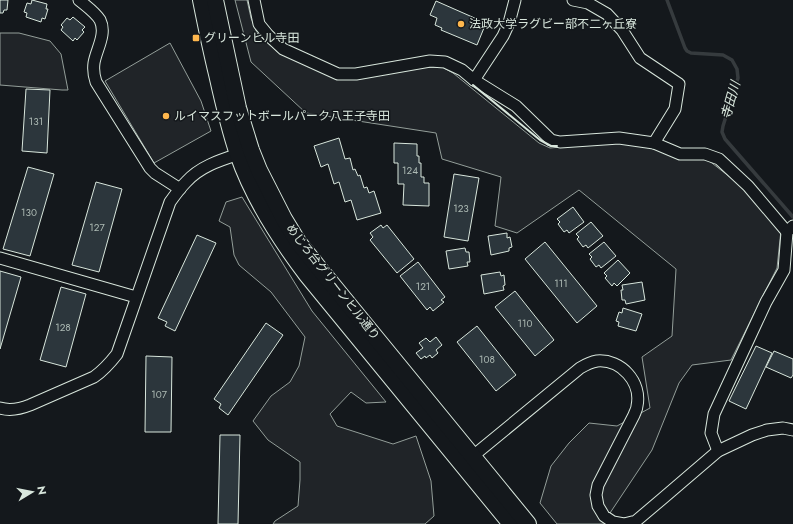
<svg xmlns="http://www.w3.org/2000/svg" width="793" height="524" viewBox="0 0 793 524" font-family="Jost,'Noto Sans JP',sans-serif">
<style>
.green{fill:#202428;stroke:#939e99}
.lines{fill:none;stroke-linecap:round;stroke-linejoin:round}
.stream{stroke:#363b3e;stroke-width:3.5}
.building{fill:#2c363c;stroke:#d8e6dc}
.street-casing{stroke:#d8e6dc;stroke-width:13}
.secondary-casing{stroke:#d8e6dc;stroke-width:18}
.street{stroke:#14181c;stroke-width:11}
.secondary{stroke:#14181c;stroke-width:16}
.wall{stroke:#d8e6dc;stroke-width:2}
.poi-dot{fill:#ffb74d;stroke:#14181c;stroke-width:1.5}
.labels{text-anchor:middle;stroke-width:3;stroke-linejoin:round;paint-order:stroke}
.number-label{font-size:10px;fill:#adbab4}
.poi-label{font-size:12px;fill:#d8e6dc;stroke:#14181c;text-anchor:start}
.street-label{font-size:12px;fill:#d8e6dc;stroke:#14181c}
.water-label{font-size:13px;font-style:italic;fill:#d8e6dc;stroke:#14181c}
</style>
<rect width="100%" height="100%" fill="#14181c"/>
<g class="green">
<polygon points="235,0 247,0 251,18 257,33 263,39 280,54 341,79 411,68 442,67 453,73 539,143 550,148 613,142 649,146 678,157 708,160 748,191 781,230 777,268 731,360 692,365 679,383 652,450 608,516 623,524 557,524 540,503 551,466 569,443 589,423 617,426 650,408 642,357 672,336 676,269 579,190 517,233 495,226 501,177 442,159 436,133 306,113 251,62"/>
<polygon points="0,33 19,33 50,41 61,54 68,90 62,90 0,85"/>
<polygon points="170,43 201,101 211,131 154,163 105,81"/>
<polygon points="242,197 312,311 386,402 366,403 351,392 330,414 337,426 393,444 416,436 431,481 434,516 425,524 273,524 275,521 298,506 300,480 300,462 268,440 253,421 271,396 290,382 299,366 305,337 271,292 239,265 234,255 230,227 219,221 226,202"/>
</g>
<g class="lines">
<polyline class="stream" points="667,0 685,48 687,51 691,53 723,55 732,60 737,69 738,78 723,126 722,132 725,139 793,217"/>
</g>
<g class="building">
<polygon points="0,0 8,0 7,10 4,10 3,13 0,13"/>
<polygon points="32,0 47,4 46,9 48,9 45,19 42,18 41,22 26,17 27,13 24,12 27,3 31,4"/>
<polygon points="436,1 486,23 477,45 441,30 442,28 435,25 437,18 430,15"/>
<polygon points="73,17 85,27 82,30 84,32 77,40 75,38 73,41 61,30 63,27 61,25 67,18 70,20"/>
<polygon points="26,89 50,90 47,153 22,151"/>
<polygon points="339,138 345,159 350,158 353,170 355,169 358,176 360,175 364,188 367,187 369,193 374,191 381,213 357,220 351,200 345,202 339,182 334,184 328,164 321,167 314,146"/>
<polygon points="394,143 417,144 417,156 419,156 419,163 421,163 421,177 424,177 424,183 429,183 429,206 403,205 404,184 398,184 398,163 394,163"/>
<polygon points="28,167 54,174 30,256 3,249"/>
<polygon points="454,174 479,178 468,241 444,237"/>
<polygon points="96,182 122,189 99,272 72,265"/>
<polygon points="573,207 584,222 569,233 567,230 564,232 558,224 560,222 557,219"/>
<polygon points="591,222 603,236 588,248 586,245 583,247 577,239 579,237 576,234"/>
<polygon points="381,225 383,228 387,225 414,259 397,273 370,240 373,237 370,233"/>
<polygon points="507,233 507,238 510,237 512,247 509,248 509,251 491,255 488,236"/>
<polygon points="197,235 216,243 175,331 165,326 167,322 158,318"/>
<polygon points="545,242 597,306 577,323 525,259"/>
<polygon points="604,242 616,256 601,268 599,265 596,267 590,259 592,257 589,254"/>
<polygon points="465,248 466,252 469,252 470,262 467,262 468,266 449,269 446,251"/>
<polygon points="618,260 630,273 617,286 614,283 612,286 605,278 607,276 604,273"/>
<polygon points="418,262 445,297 441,300 444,302 433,311 430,307 427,310 400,276"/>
<polygon points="0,271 21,277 0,349"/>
<polygon points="500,272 501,276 504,275 505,285 503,286 504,290 484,294 481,275"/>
<polygon points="642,282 645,300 626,304 625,300 622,300 621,290 623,290 622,285"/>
<polygon points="61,287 86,294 66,367 40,360"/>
<polygon points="515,291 554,340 535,356 495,307"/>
<polygon points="623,308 642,314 636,331 618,326 619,322 616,321 619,312 622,313"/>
<polygon points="266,323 283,335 228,415 219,408 221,404 214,399"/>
<polygon points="477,326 516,375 496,391 457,342"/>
<polygon points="436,337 442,345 436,350 438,353 432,358 430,355 426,358 425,356 421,359 416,353 423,348 419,343 426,338 430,342"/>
<polygon points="756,346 772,353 746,409 729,401"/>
<polygon points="774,351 793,359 793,375 791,378 766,367"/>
<polygon points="146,356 172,357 171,432 145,432"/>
<polygon points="220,435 240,435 238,524 218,524"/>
</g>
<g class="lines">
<defs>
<g id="street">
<path d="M79,0C86,6 95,12 100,20C107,34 96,50 94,63C93,70 94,76 96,82L150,168L155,173L180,189"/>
<polyline points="254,0 259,24 268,35 283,49 338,74 356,74 430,61 445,62 462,70 474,80 516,106 551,140 560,142 619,138 654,143 680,154 705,154 719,159 748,186 787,232"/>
<polyline points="573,0 588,3 607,14 622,30 640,58 679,84 675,109 654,143"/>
<polyline points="474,80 503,36 509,23 515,0"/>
<polyline points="0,258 136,297"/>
<path d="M0,408C10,411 20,409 30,405L94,377C104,370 110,363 117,354L170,202C175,195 180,188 186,182C201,165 224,159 245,152"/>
<polyline points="718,451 711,433 714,414 766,302 784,270 787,232 793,226"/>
<path d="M466,460L473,456L580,368C585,365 591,362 597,361C621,359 642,382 637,406C637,409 635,412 634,415L598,485L596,495L598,506L604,516L613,522L624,524L636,521L662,499L718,451L752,435L767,430L783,428L793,430"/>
</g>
<g id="secondary">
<path d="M201,0C206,25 211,50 217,74C223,101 229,128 238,154C253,198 279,238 307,275L511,524"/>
<polyline points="215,0 238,108 251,150 259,170 284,219 298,242 318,267 528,524"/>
</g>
</defs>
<use href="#street" class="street-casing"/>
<use href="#secondary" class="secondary-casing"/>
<use href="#street" class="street"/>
<use href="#secondary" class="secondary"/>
<polyline class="wall" points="473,85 540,140 551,146 557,146"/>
</g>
<g class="poi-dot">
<circle cx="461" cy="24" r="4"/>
<rect x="192" y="34" width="8" height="8" rx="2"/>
<circle cx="166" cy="116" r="4"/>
</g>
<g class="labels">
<g class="number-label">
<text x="36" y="125">131</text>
<text x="410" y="174">124</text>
<text x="461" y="212">123</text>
<text x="29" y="216">130</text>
<text x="97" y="231">127</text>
<text x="561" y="287">111</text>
<text x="423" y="290">121</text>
<text x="525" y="327">110</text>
<text x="63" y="331">128</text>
<text x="487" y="363">108</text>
<text x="159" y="398">107</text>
</g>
<g class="poi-label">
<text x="469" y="28">法政大学ラグビー部不二ヶ丘寮</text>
<text x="204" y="42">グリーンヒル寺田</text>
<text x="174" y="120">ルイマスフットボールパーク八王子寺田</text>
</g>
<g class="street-label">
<text transform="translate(333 282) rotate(52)" y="4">めじろ台グリーンヒル通り</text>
</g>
<g class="water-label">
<text transform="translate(730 100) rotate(-74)" y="5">寺田川</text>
</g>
</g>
<g transform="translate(32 492) rotate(80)" stroke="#14181c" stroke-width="3" paint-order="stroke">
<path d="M0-3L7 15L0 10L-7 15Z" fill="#d8e6dc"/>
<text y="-6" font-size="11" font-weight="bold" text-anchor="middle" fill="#d8e6dc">N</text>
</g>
</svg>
